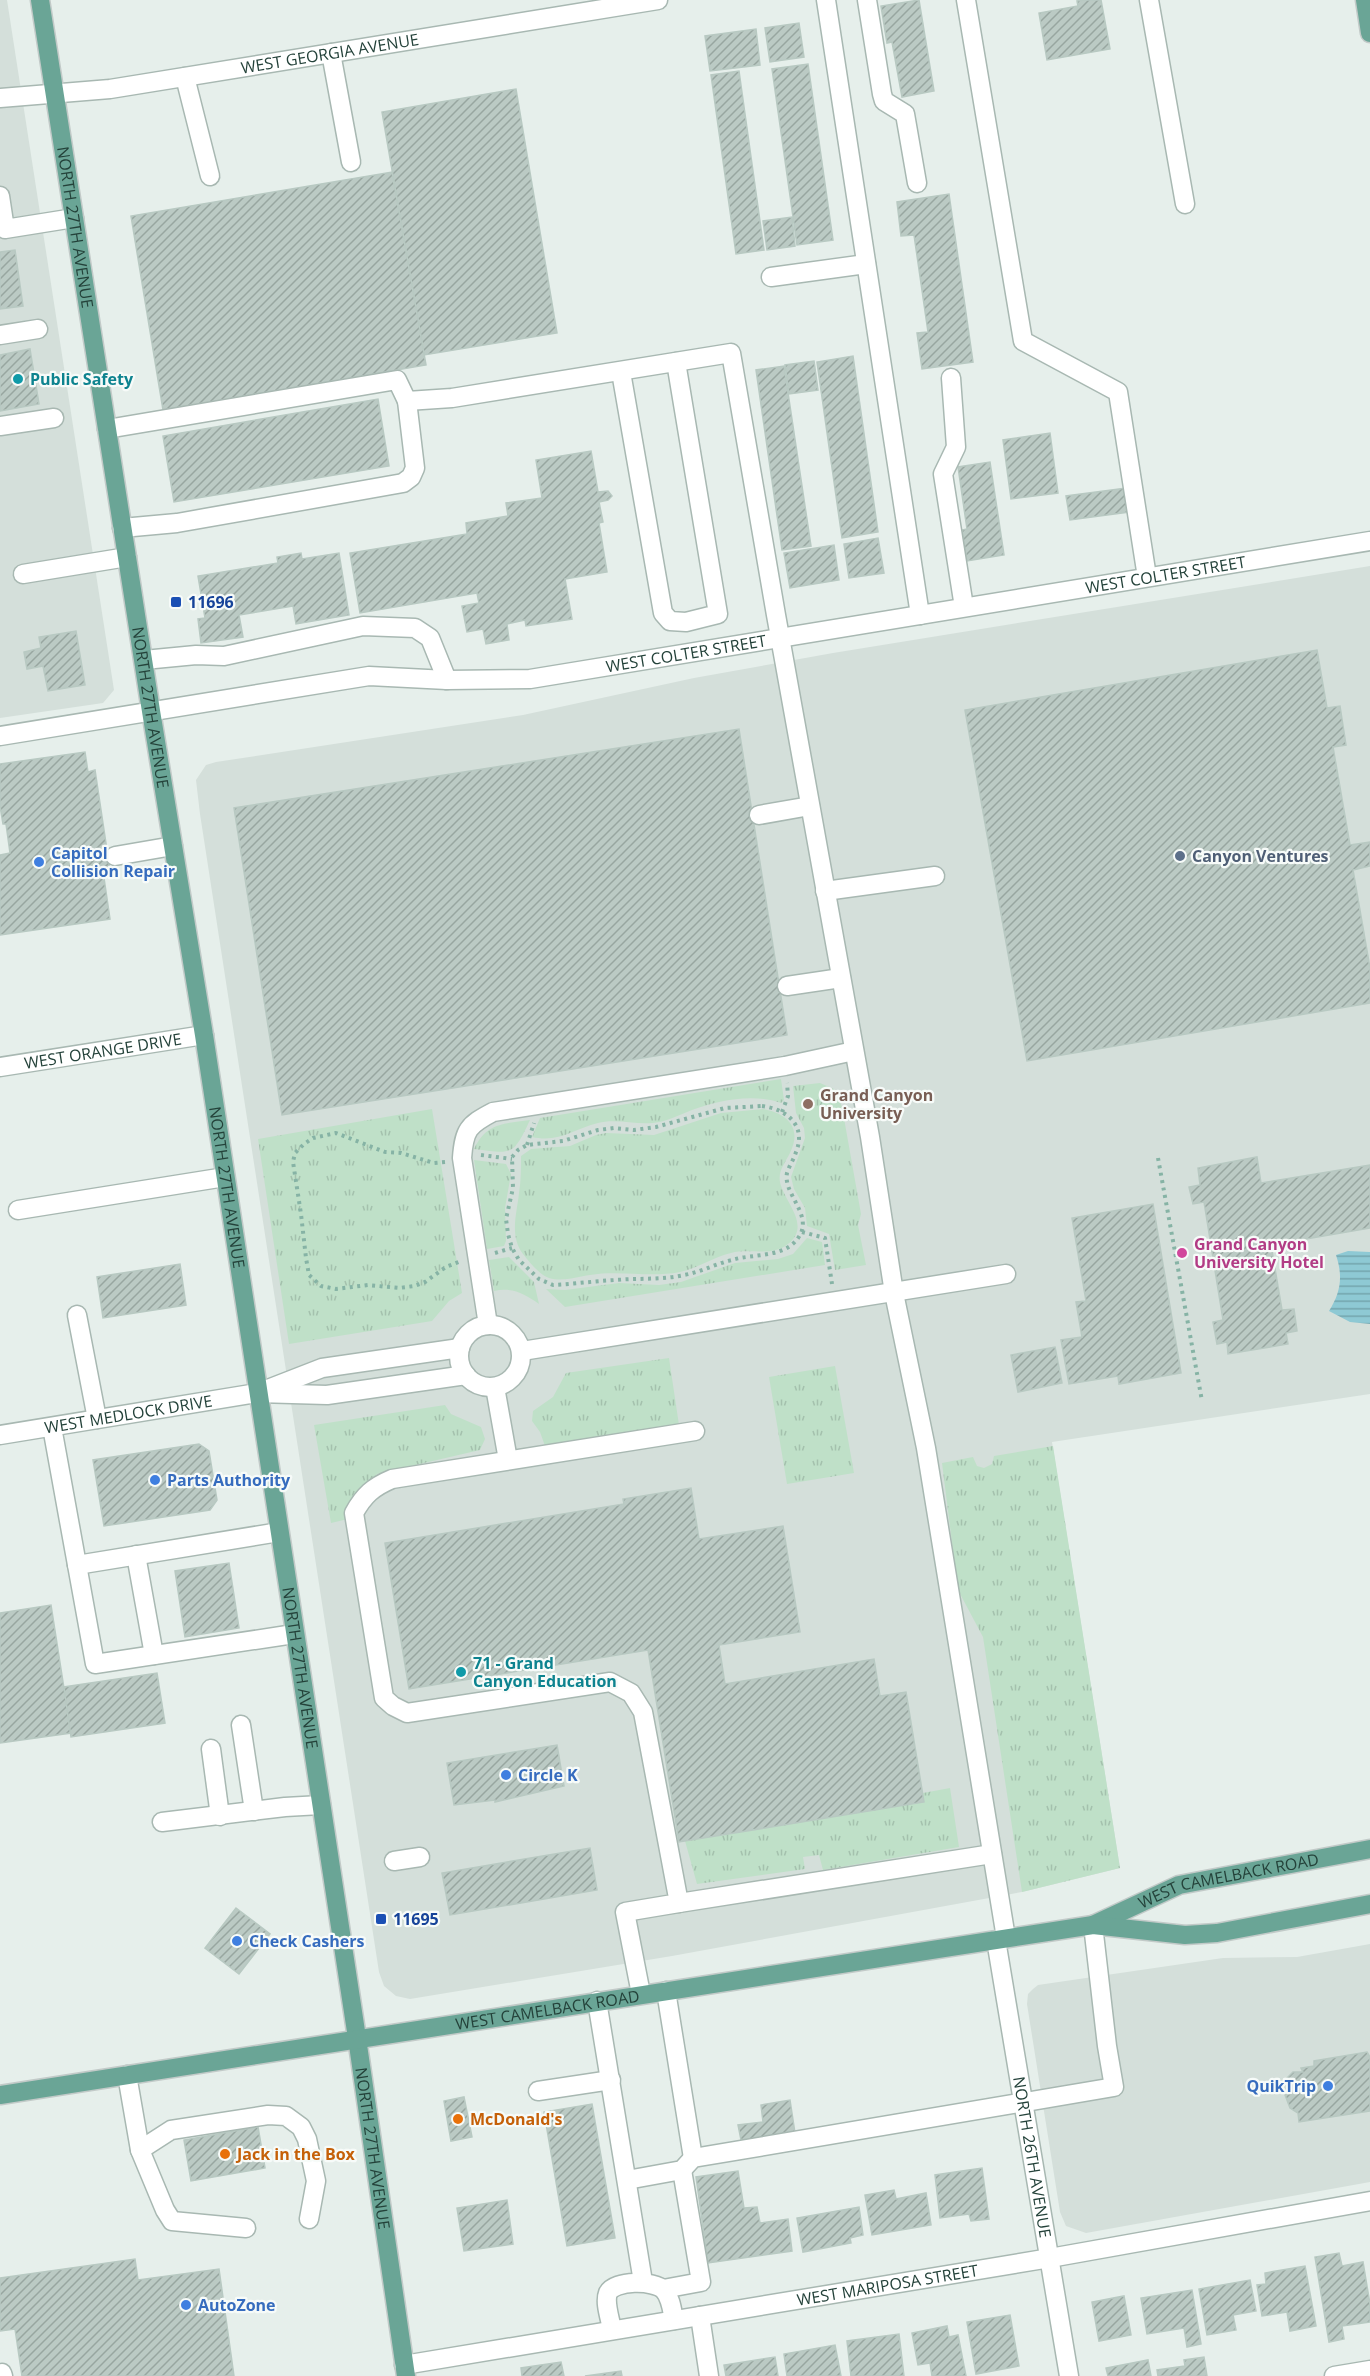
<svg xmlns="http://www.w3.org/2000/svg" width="1370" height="2376" viewBox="0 0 1370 2376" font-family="'Open Sans',sans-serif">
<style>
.built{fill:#d4dfda}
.grass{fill:url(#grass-tufts)}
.water{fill:url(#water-rules)}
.building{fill:url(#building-hatch);stroke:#b8c9c2;stroke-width:1.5}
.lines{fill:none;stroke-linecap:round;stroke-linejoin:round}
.minor-casing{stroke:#a8b8b2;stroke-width:21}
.major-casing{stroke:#c2cac8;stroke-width:21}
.path{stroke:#86b3a5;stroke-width:4;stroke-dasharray:3 4.5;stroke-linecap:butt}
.minor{stroke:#fff;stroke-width:18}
.major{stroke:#6aa596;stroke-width:18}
.culture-dot{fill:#0f9aa8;stroke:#f7fbf9;stroke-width:2}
.transit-dot{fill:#1a4fb4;stroke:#f7fbf9;stroke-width:2}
.service-dot{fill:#5c6f8a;stroke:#f7fbf9;stroke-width:2}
.shop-dot{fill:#3f7fe0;stroke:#f7fbf9;stroke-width:2}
.education-dot{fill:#8d6e63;stroke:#f7fbf9;stroke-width:2}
.hotel-dot{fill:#d1479c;stroke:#f7fbf9;stroke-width:2}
.food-dot{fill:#e8710a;stroke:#f7fbf9;stroke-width:2}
.labels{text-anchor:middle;stroke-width:4.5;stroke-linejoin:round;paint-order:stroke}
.street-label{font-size:16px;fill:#24423a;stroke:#f7fbf9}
.culture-label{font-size:16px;font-weight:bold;fill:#0d838f;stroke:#f7fbf9;text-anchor:start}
.transit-label{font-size:16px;font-weight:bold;fill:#164399;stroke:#f7fbf9;text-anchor:start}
.shop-label{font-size:16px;font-weight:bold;fill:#366cbe;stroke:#f7fbf9;text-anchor:start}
.service-label{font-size:16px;font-weight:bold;fill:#4e5e75;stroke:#f7fbf9;text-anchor:start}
.education-label{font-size:16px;font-weight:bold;fill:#785e54;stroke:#f7fbf9;text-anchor:start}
.hotel-label{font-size:16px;font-weight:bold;fill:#b23c85;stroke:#f7fbf9;text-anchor:start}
.food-label{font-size:16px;font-weight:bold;fill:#c56008;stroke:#f7fbf9;text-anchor:start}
</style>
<defs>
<pattern id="grass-tufts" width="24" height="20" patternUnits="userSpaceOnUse" patternTransform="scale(1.5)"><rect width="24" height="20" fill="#bfe0c8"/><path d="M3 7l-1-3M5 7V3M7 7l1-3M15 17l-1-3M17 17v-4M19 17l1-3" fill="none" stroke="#a4c1ad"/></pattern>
<pattern id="water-rules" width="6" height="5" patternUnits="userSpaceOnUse" patternTransform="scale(1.5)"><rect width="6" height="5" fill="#8ec9d4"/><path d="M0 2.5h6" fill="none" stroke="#74a5ad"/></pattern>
<pattern id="building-hatch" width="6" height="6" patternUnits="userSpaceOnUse" patternTransform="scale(1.5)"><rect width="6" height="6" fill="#bbcac4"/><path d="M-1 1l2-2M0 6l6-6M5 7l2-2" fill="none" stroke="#98a6a0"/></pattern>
</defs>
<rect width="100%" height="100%" fill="#e6efeb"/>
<g class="built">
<polygon points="0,0 7,0 114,690 103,703 0,718"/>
<polygon points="1370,566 1370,1394 1052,1442 1120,1868 1022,1892 672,1956 410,1999 396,1996 384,1986 379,1972 200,814 196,780 206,765 216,762 523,715 694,678 833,653"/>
<polygon points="1370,1944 1370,2182 1086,2233 1066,2226 1060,2212 1027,2004 1028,1994 1033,1989 1038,1985 1223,1958 1297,1957"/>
</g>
<g class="grass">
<path d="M781,1079L784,1100L781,1103C754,1093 718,1100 692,1110C679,1115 666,1122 653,1123C635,1125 615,1118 598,1123C574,1129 559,1143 532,1137L540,1118Z"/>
<polygon points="820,1083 834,1089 842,1107 861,1214 858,1225 866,1265 835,1270 829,1234 807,1226 805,1208 794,1189 791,1177 805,1138 804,1128 796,1113 793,1086"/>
<polygon points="432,1109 462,1293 449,1301 432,1321 289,1344 258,1139"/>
<path d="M763,1109C786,1113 803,1127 790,1153C785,1163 778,1171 780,1182C784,1202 812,1225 788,1244C773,1257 749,1248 731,1253C714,1257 698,1268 680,1272C650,1278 620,1270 590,1275C577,1277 562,1282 549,1278C540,1275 529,1262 523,1254C509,1236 517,1213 519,1193C521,1181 521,1168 521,1156L531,1149L570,1146L596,1135L606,1133L654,1135L721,1113Z"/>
<path d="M530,1120C513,1156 513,1154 474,1149C487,1122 504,1124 530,1120Z"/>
<polygon points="474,1160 506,1164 511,1174 505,1208 506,1241 504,1246 487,1249"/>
<polygon points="807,1238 822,1242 825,1265 565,1307 546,1289 565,1290 619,1283 659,1285 681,1282 735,1263 778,1259 793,1254"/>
<path d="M509,1257L534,1282L539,1304C525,1294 512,1287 494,1291L489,1260Z"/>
<polygon points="669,1358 679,1425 545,1446 540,1432 532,1421 533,1411 553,1397 566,1373"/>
<polygon points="835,1366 854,1473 787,1484 769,1377"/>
<polygon points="445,1405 451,1414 481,1427 485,1439 480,1450 377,1474 364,1488 348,1519 331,1523 314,1425"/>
<polygon points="1053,1446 1120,1868 1022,1892 983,1637 958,1590 942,1463 973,1457 977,1466 984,1468 992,1464 994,1456"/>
<polygon points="950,1788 959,1847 823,1870 819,1855 803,1857 805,1869 697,1884 685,1841 924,1802 923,1793"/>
</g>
<path class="water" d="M1348,1251L1370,1252V1324L1350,1322L1329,1311C1341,1292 1343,1276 1336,1255Z"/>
<g class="building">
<polygon points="919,0 934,91 902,97 892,42 887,43 881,6"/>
<polygon points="1084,0 1101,0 1110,49 1047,60 1039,13 1078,6 1077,1"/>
<polygon points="799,23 804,57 770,62 765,28"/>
<polygon points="756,29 760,65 710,71 705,36"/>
<polygon points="808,64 833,240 797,245 772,69"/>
<polygon points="739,71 764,250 736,254 711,75"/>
<polygon points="516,89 557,333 424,355 382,112"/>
<polygon points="392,172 426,365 163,410 131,216"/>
<polygon points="949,194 973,362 922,369 917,333 928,332 914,235 901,236 897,202"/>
<polygon points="792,217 795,246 767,250 763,221"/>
<polygon points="15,250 23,306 0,309 0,252"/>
<polygon points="30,349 39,404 0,411 0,355"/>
<polygon points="853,356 878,532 842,538 817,362"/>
<polygon points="814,361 818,390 789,394 785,365"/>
<polygon points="784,366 811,546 782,550 756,370"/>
<polygon points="378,399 389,466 174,502 163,436"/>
<polygon points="1050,433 1058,493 1011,499 1003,440"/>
<polygon points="591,451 598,492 608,491 612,496 608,500 599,502 603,522 599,523 607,572 565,579 572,619 526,626 525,620 507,624 509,640 486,644 483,629 467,632 462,606 479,603 477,593 360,613 350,553 467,534 466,523 508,516 506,503 542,498 536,460"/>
<polygon points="990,462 1004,555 967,561 962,530 967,529 958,467"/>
<polygon points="1126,488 1129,512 1070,520 1066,496"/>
<polygon points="878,538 884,573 849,578 844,544"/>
<polygon points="834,545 839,580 790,588 784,553"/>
<polygon points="301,553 302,559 339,553 349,615 296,624 293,606 239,615 243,637 201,643 198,619 205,618 198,576 278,563 277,557"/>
<polygon points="76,631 85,685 48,691 43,666 27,669 24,652 41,648 39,637"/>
<polygon points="1317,650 1327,708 1340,706 1346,745 1333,747 1350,845 1370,842 1370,866 1353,870 1370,968 1370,1003 1027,1061 965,710"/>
<polygon points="739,729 787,1035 282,1115 234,808"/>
<polygon points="85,752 88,772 95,770 110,870 103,871 110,919 0,935 0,855 10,853 6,824 3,824 0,806 0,764"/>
<polygon points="1257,1157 1261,1183 1370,1165 1370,1228 1271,1245 1282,1310 1294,1309 1297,1331 1286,1333 1288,1344 1228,1354 1227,1342 1217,1344 1213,1322 1223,1320 1204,1202 1193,1204 1189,1187 1200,1185 1198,1168"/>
<polygon points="1153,1204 1181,1373 1119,1384 1118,1376 1069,1384 1061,1340 1082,1337 1076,1302 1086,1301 1072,1218"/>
<polygon points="180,1264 186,1305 103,1318 97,1277"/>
<polygon points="1055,1347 1062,1383 1018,1392 1011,1355"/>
<polygon points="199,1444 209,1451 217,1500 210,1510 104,1526 93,1460"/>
<polygon points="691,1488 699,1539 783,1526 800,1632 719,1645 725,1684 874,1659 880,1696 906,1692 924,1802 679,1842 648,1650 409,1689 385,1543 624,1504 623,1499"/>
<polygon points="229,1563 239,1628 185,1637 175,1571"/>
<polygon points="51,1605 71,1733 0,1743 0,1613"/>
<polygon points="157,1673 165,1723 71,1737 64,1687"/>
<polygon points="557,1745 564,1786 495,1802 495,1800 454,1805 447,1763"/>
<polygon points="590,1848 597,1890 450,1915 442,1873"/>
<polygon points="236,1908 270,1934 239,1974 205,1948"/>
<polygon points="1367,2052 1370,2057 1370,2111 1299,2122 1298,2113 1290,2108 1285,2095 1287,2078 1293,2072 1303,2072 1301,2068 1314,2066 1314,2061"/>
<polygon points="464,2097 472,2137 451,2141 444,2101"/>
<polygon points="790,2100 795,2133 741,2140 738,2125 763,2122 761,2105"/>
<polygon points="592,2104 615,2238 567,2246 544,2112"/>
<polygon points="258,2127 265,2168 191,2181 184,2140"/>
<polygon points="982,2168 989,2219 971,2221 969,2214 940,2218 935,2175"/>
<polygon points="738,2171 744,2208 757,2207 760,2223 788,2219 792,2251 708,2263 696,2177"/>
<polygon points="894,2190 896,2199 926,2193 931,2225 872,2235 865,2195"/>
<polygon points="507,2200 513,2244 464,2251 457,2208"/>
<polygon points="859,2207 863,2235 850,2238 851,2243 803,2252 797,2218"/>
<polygon points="1339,2253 1342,2266 1363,2262 1370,2304 1370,2322 1342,2326 1344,2339 1329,2342 1315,2257"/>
<polygon points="135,2259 138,2280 219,2269 234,2376 22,2376 15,2329 0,2331 0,2278"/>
<polygon points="1305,2266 1316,2326 1290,2331 1287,2312 1262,2316 1257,2285 1266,2284 1265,2273"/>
<polygon points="1250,2280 1256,2311 1233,2315 1236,2330 1207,2335 1199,2289"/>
<polygon points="1192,2290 1201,2344 1187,2347 1184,2328 1147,2334 1141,2298"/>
<polygon points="1124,2296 1131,2335 1099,2341 1092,2302"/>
<polygon points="1010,2315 1019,2366 976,2374 967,2322"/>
<polygon points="947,2326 949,2337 958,2335 966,2376 932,2376 930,2363 918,2365 912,2333"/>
<polygon points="899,2334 904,2376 851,2376 847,2341"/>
<polygon points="835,2345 841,2376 787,2376 784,2354"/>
<polygon points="775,2357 778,2376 726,2376 724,2365"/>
<polygon points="1204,2357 1207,2376 1158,2376 1157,2370 1185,2366 1184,2360"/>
<polygon points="1148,2360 1151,2376 1108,2376 1106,2368"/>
<polygon points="561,2362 564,2376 522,2376 521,2368"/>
<polygon points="621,2371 622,2376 585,2376"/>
</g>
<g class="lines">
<defs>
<g id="minor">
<polyline points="826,0 920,615"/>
<polyline points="867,0 882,94 884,101 905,114 917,183"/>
<polyline points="966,0 1023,341 1118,392 1147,577"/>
<polyline points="1149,0 1185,204"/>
<polyline points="331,53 351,162"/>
<polyline points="185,77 210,176"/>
<path id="s1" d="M0,98L110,89L658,0"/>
<polyline points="0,196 5,229 74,218"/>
<polyline points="771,277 866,264"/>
<polyline points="0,335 38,329"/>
<polyline points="621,372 663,613 670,621 686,622 718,614 676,362"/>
<polyline points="951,378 956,447 943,474 964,607"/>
<polyline points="0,426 54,418"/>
<polyline points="107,429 397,380 407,401 452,398 731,353 776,615 870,1137 894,1293 926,1448 1006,1938"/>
<polyline points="122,528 177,523 403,483 411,477 415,468 407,401"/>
<polyline points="23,574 127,557"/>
<polyline points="144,660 196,655 224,656 363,626 415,628 430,638 447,680"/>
<path id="s2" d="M0,736L369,676L447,680L530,679L1370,541"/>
<polyline points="759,815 810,806"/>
<polyline points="115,856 173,846"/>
<polyline points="825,891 935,876"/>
<polyline points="787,986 841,978"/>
<path id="s3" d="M0,1067L204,1035"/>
<polyline points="18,1210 225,1177"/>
<polyline points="77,1315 97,1419"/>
<circle cx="490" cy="1356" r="31"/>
<path d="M488,1325L462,1158C464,1130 468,1125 493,1112L785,1066L854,1051"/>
<polyline points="522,1351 1006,1274"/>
<polyline points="495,1387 508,1460"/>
<polyline points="268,1389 322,1368 460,1348"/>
<polyline points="52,1427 95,1664 294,1634"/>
<path id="s4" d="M0,1435L257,1393L327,1395L466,1375"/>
<polyline points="136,1555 154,1655"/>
<polyline points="77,1565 279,1532"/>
<polyline points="241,1725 254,1811"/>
<polyline points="211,1749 220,1816"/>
<polyline points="162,1822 285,1807 321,1805"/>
<polyline points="394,1861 420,1857"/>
<polyline points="679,1903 992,1854"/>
<path id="s5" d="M996,1940L1069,2376"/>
<polyline points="666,1991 693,2158"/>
<path d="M641,1994L625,1912L679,1903L643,1712L631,1693L610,1682L407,1713L393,1706L384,1698L354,1513C364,1495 373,1487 392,1479L695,1431"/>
<polyline points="597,2001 643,2282"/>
<polyline points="127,2075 140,2150 165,2210 172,2221 246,2228"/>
<polyline points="538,2091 611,2080"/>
<polyline points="140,2150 171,2130 268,2115 286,2116 301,2127 307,2139 316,2181 309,2219"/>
<polyline points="627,2180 682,2170 693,2158 1114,2087 1107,2046 1093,1925"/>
<polyline points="663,2289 701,2282 682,2170"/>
<polyline points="700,2316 709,2376"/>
<path d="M612,2330C611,2321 604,2303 608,2293C614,2280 654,2280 664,2290C671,2298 672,2310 674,2320"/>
<path id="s6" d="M404,2365L1050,2258L1370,2201"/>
<polyline points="2,2373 3,2376"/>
<polyline points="1334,2376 1370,2370"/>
</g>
<g id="major">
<path id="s7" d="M40,0L151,711L204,1035L357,2038L406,2376"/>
<polyline points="1365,0 1370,33"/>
<path id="s8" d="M1093,1925L1179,1885L1370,1849"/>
<path id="s9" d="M0,2095L1093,1925L1185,1935L1217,1933L1370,1904"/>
</g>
</defs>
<use href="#minor" class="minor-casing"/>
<use href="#major" class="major-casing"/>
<g class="path">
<path d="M762,1106C786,1109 807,1125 796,1152C794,1159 789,1166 787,1173C783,1193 810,1212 801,1233C789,1259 754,1253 732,1260C715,1264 701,1272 684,1275C662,1280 639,1278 616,1280C595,1281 574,1284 553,1285L539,1279L519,1260L512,1248L508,1234L506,1219L513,1188L512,1157L518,1150L527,1145L563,1141L598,1130L614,1128L634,1130L656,1127L725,1108Z"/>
<polyline points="782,1112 788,1096 787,1083"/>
<polyline points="527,1145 534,1123"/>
<polyline points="481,1155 512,1159"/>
<polyline points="1158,1158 1202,1401"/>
<polyline points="445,1162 434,1163 401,1153 385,1152 336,1133 313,1138 304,1144 295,1153 293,1162 301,1214 306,1258 309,1275 321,1286 336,1289 368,1285 399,1288 414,1286 425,1282 446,1267 461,1261"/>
<polyline points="802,1232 825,1238 832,1284"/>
<polyline points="495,1253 512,1248"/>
</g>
<use href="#minor" class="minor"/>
<use href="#major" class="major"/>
</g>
<g class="culture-dot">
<circle cx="18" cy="379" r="6"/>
<circle cx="461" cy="1672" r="6"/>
</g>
<g class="transit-dot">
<rect x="170" y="596" width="12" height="12" rx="3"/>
<rect x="375" y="1913" width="12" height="12" rx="3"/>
</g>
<circle class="service-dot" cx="1180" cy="856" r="6"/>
<g class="shop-dot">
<circle cx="39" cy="862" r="6"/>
<circle cx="155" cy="1480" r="6"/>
<circle cx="506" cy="1775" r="6"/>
<circle cx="237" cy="1941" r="6"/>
<circle cx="1328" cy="2086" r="6"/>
<circle cx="186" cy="2305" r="6"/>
</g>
<circle class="education-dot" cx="808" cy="1104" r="6"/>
<circle class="hotel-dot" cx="1182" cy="1253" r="6"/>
<g class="food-dot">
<circle cx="458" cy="2119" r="6"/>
<circle cx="225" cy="2154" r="6"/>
</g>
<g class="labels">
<g class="street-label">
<text dy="6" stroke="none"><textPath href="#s1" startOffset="333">WEST GEORGIA AVENUE</textPath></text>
<text dy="6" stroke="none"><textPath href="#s7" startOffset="230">NORTH 27TH AVENUE</textPath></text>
<text dy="6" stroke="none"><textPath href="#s2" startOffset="1179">WEST COLTER STREET</textPath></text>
<text dy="6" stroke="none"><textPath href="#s2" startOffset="693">WEST COLTER STREET</textPath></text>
<text dy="6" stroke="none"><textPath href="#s7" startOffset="716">NORTH 27TH AVENUE</textPath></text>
<text dy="6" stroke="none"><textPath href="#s3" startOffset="104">WEST ORANGE DRIVE</textPath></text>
<text dy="6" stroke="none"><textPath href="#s7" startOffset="1202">NORTH 27TH AVENUE</textPath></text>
<text dy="6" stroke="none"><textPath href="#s4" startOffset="130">WEST MEDLOCK DRIVE</textPath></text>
<text dy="6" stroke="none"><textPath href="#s7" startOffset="1688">NORTH 27TH AVENUE</textPath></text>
<text dy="6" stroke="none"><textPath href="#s8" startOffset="144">WEST CAMELBACK ROAD</textPath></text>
<text dy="6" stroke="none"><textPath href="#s9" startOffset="554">WEST CAMELBACK ROAD</textPath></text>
<text dy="6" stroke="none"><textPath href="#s7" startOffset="2174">NORTH 27TH AVENUE</textPath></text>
<text dy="6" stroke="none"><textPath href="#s5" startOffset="220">NORTH 26TH AVENUE</textPath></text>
<text dy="6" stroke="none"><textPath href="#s6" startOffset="490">WEST MARIPOSA STREET</textPath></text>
</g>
<g class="culture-label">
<text x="30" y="385">Public Safety</text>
<text x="473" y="1669">71 - Grand<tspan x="473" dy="18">Canyon Education</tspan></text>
</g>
<g class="transit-label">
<text x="188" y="608">11696</text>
<text x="393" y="1925">11695</text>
</g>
<g class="shop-label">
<text x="51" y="859">Capitol<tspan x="51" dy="18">Collision Repair</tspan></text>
<text x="167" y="1486">Parts Authority</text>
<text x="518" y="1781">Circle K</text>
<text x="249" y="1947">Check Cashers</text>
<text x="1316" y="2092" text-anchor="end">QuikTrip</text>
<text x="198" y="2311">AutoZone</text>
</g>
<g class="service-label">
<text x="1192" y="862">Canyon Ventures</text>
</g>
<g class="education-label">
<text x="820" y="1101">Grand Canyon<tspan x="820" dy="18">University</tspan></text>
</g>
<g class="hotel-label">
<text x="1194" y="1250">Grand Canyon<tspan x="1194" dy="18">University Hotel</tspan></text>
</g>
<g class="food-label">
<text x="470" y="2125">McDonald's</text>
<text x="237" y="2160">Jack in the Box</text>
</g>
</g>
</svg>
